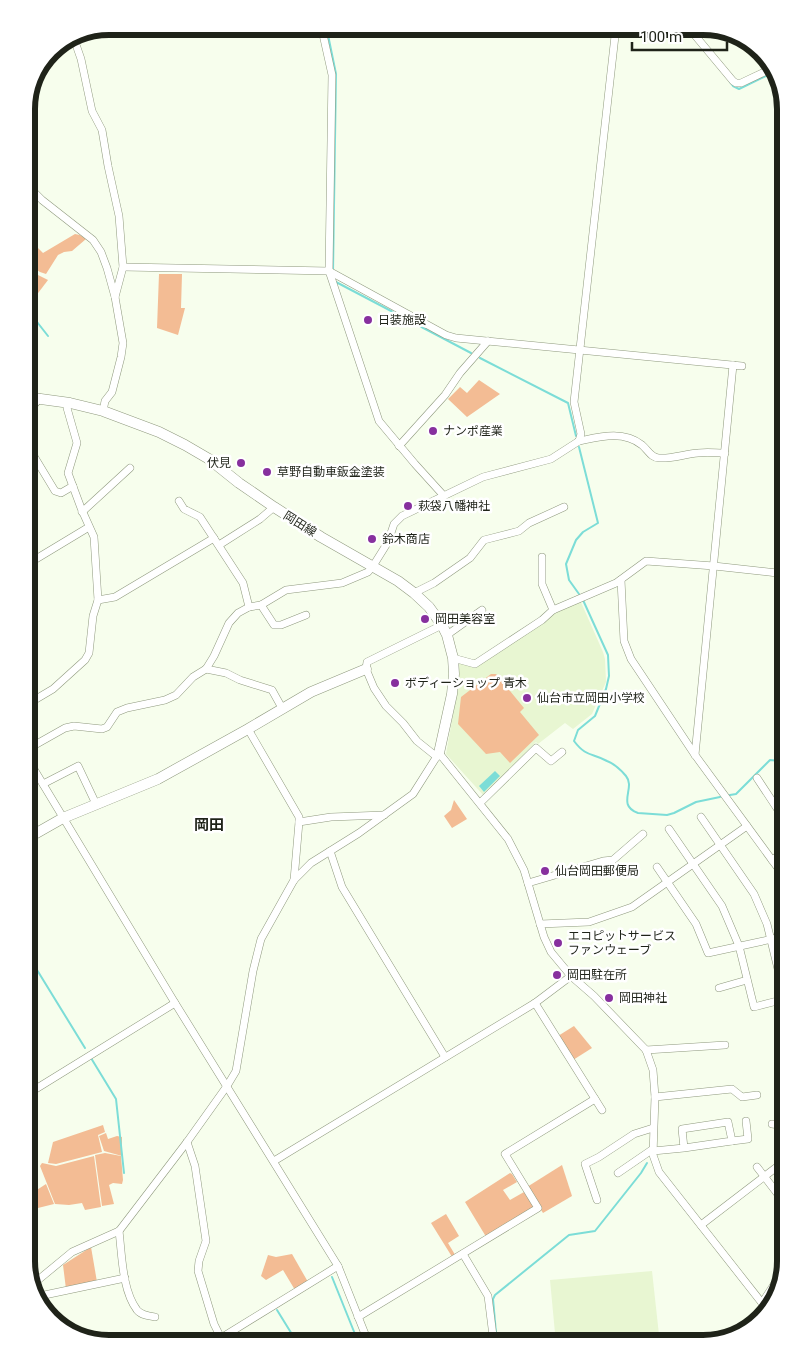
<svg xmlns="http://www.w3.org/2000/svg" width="812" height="1370" viewBox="0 0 812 1370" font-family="Roboto,'Noto Sans JP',sans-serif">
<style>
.built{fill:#e8f6d2}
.green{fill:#f3bc94}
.water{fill:#7cddd7}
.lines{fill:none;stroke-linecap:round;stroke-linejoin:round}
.stream{stroke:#7cddd7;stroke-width:2}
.street-casing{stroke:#8f997e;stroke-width:8}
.secondary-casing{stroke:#8f997e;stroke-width:11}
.street{stroke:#fff;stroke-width:7}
.secondary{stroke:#fff;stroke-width:10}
.poi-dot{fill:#87309e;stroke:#fff;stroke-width:2}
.labels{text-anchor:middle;stroke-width:5;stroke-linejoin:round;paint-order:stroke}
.poi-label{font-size:12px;fill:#1f2319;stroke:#fff;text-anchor:start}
.street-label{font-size:12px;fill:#1f2319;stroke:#fff}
.quarter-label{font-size:15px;font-weight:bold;fill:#1f2319;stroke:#fff}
.rim{fill:none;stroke:#1f2319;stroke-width:6}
</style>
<rect width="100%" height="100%" fill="#f7feed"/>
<g class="built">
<polygon points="580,600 603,652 605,659 606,682 592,714 573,729 565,723 538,744 536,742 484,796 446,754 459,681 459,664 462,662 474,668 545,622 553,614"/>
<polygon points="652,1271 660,1344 556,1344 550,1280"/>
</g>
<g class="green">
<polygon points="75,234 80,235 86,239 72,251 64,252 58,255 46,274 40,272 26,263 26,236 43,253"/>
<polygon points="26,269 48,280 29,305 26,296"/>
<polygon points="159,274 182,274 181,308 185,308 178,335 157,328"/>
<polygon points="479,380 500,394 467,417 448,399 460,387 467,393"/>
<polygon points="491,674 496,674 524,708 520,712 539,735 510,763 500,752 486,754 458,724 461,697"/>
<polygon points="454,800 467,819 452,828 444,816 451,810"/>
<polygon points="574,1026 592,1048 573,1060 558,1036"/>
<polygon points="103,1125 105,1132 98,1135 102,1152 56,1164 48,1163 53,1142"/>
<polygon points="106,1133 108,1139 117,1136 122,1137 122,1156 104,1151 99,1136"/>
<polygon points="105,1153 121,1156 123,1180 122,1184 113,1183 109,1185 114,1204 102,1206 95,1155"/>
<polygon points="94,1156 101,1207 85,1210 82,1203 69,1205 55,1204 40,1166 42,1163 56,1166"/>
<polygon points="562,1165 572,1196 543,1213 527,1187"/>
<polygon points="510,1173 512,1174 517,1182 503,1190 510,1200 524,1192 535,1209 488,1240 465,1202"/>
<polygon points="46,1184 54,1204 34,1209 29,1195"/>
<polygon points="446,1214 459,1236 448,1243 457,1258 454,1260 431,1223"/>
<polygon points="91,1247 97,1282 66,1289 63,1265"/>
<polygon points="292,1254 308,1282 295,1290 283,1270 266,1280 261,1276 268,1255 276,1257"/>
</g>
<polygon class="water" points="495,771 500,776 484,792 479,786"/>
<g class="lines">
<g class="stream">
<polyline points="327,30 336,74 333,272"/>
<polyline points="730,82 733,86 739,89 776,71"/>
<polyline points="336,282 471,353"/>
<polyline points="26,302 30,313 48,336"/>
<polyline points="480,358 568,403 576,436"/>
<polyline points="579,594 569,580 566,564 576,540 583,532 598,523 579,447"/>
<path d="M583,600L608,655L609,676L606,689L595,716L578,730L574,741C586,757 592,753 607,761C615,764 621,770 626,776C636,788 616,805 638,813L667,815L674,813L696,802L720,797"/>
<polyline points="730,795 736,794 770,760 780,761 786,765"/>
<polyline points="26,952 85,1048"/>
<polyline points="91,1058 116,1099 124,1173"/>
<polyline points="332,1277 359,1344"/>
<polyline points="277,1310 298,1344"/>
<polyline points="497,1344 493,1299 495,1295 569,1235 595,1231 641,1173 647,1163"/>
</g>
<defs>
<g id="street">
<polyline points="688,27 733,81 736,83 741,83 773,68"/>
<polyline points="322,30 332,75 329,271 379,421 415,464 444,496"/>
<polyline points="73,36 81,59 92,111 102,130 108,166 119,216 123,267 115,297 123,343 121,357 112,392 105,401 103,411"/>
<polyline points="760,53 772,69"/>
<polyline points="26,184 42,200 93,240 101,252 107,268 115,297"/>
<polyline points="123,267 329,271 446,335 456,338 742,366"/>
<polyline points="26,414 40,398"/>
<path d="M579,441C599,437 623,430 642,445C648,450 651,458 659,458C672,459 685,454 698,453C707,452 716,453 725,453"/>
<polyline points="26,443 55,491 61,493 73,486"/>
<polyline points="399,446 445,395 460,373 488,341"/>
<polyline points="179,501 184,509 200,517 243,583 249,607"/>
<polyline points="82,512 130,468"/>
<polyline points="219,545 260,519 274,507"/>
<polyline points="542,557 542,584 553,610"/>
<polyline points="26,565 89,527"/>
<polyline points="621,580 624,641 631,659 695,755 783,875 786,881"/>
<polyline points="414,593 434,583 470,558 484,540 519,531 529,523 564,507"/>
<polyline points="98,600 115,597 214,538"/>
<polyline points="261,605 274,625 281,625 306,615"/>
<polyline points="447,635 482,610"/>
<polyline points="453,658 475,664 542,620 553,610 616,583 646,561 714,566 786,574"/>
<polyline points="206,669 226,673 240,680 272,690 282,708"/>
<polyline points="26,705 53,689 85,660 89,653 93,616 98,600 94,537 81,508 68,473 77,443 67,408 70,403"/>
<polyline points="248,729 299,817 299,822 331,817 384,815"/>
<polyline points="26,750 65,728 74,726 102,729 107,727 117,712 127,708 165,700 176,695 193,677 206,669 214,656 229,623 238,613 249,607 261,605 286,590 342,583 368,572 373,566 388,542 394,524 402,516 483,477 551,459 579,441 581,434 574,402 616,27"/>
<polyline points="695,755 733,365"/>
<polyline points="26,756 175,1003 338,1266 369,1344"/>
<polyline points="437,757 417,741 403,723 386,706 374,688 366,669 367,662 442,625"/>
<polyline points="757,778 786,822"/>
<polyline points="43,784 78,766 96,804"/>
<polyline points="480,803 536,748 551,761 562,752"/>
<polyline points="701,817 754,894 767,924 786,1002"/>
<polyline points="669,829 722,906 739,946 754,1007 785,999"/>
<polyline points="330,851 342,887 445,1057"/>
<polyline points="772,860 786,850"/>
<polyline points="657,867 696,924 708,953 786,936"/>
<polyline points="294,880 299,822"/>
<polyline points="528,883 603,861 613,860 643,834"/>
<polyline points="540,924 589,922 632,907 747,826"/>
<polyline points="719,988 747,980"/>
<polyline points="535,1003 602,1110"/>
<polyline points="646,1050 725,1045"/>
<polyline points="26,1095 175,1003"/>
<polyline points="655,1097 732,1089 742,1097 757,1095"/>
<polyline points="772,1124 786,1126"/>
<polyline points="732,1141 748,1139 746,1121"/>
<polyline points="187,1142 195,1166 206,1241 199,1261 198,1271 214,1324 224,1344"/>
<polyline points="653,1151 684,1148 682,1129 728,1122 732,1141 684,1148"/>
<polyline points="274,1161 535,1003 571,976"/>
<polyline points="757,1167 777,1193 786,1197"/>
<polyline points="618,1173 653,1149"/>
<polyline points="597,1200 585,1164 599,1157 634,1134 653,1128"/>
<polyline points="701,1225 765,1176 782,1163 786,1163"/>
<path d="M119,1231C122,1255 122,1290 137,1310C141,1315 148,1316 155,1317"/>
<polyline points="463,1254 488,1296 494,1344"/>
<polyline points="32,1285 72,1252 119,1231 187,1142 227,1086 236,1071 253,971 261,939 294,880 311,863 359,833 413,794 439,753 508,839 524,870 544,937 551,952 571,976 594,996 646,1050 653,1070 655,1097 653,1155 659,1172 762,1303 765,1312"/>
<polyline points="35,1297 125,1278"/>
<polyline points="762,1303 783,1271"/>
<polyline points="358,1317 538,1208 505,1154 595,1099"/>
<polyline points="221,1338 338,1266"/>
</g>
<g id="secondary">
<polyline points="26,397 70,403 103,411 159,432 185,445 209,459 239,483 274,507 321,537 398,581 414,593 429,607 442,625 447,635 453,658 454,674 452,694 439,753"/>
<polyline points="26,839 63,818 158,779 248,729 311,692 366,669"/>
</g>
</defs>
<use href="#street" class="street-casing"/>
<use href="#secondary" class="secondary-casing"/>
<use href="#street" class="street"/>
<use href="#secondary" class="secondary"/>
</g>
<g class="poi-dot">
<circle cx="368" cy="320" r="5"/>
<circle cx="433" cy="431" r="5"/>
<circle cx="241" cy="463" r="5"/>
<circle cx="267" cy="472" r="5"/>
<circle cx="408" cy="506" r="5"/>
<circle cx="372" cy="539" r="5"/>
<circle cx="425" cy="619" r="5"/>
<circle cx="395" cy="683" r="5"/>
<circle cx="527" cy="698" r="5"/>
<circle cx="545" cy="871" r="5"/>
<circle cx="558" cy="943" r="5"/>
<circle cx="557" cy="975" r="5"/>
<circle cx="609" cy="998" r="5"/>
</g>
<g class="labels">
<g class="poi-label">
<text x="378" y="324">日装施設</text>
<text x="443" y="435">ナンポ産業</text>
<text x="231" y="467" text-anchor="end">伏見</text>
<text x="277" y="476">草野自動車鈑金塗装</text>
<text x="418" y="510">萩袋八幡神社</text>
<text x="382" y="543">鈴木商店</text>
<text x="435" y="623">岡田美容室</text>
<text x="405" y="687">ボディーショップ 青木</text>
<text x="537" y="702">仙台市立岡田小学校</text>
<text x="555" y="875">仙台岡田郵便局</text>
<text x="568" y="940">エコピットサービス<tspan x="568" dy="14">ファンウェーブ</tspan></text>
<text x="567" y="979">岡田駐在所</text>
<text x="619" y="1002">岡田神社</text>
</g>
<g class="street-label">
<text transform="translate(300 524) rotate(32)" y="4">岡田線</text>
</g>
<g class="quarter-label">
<text x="209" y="830">岡田</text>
</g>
</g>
<path d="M0 0H812V1370H0ZM109 35H703A74 74 0 0 1 777 109V1261A74 74 0 0 1 703 1335H109A74 74 0 0 1 35 1261V109A74 74 0 0 1 109 35Z" fill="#fff" fill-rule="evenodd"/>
<path class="rim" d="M109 35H703A74 74 0 0 1 777 109V1261A74 74 0 0 1 703 1335H109A74 74 0 0 1 35 1261V109A74 74 0 0 1 109 35Z"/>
<path d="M632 42v8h95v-8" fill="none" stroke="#1f2319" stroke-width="2.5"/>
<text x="640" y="42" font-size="15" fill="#1f2319" stroke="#ffffff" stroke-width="4" paint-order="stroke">100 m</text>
</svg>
